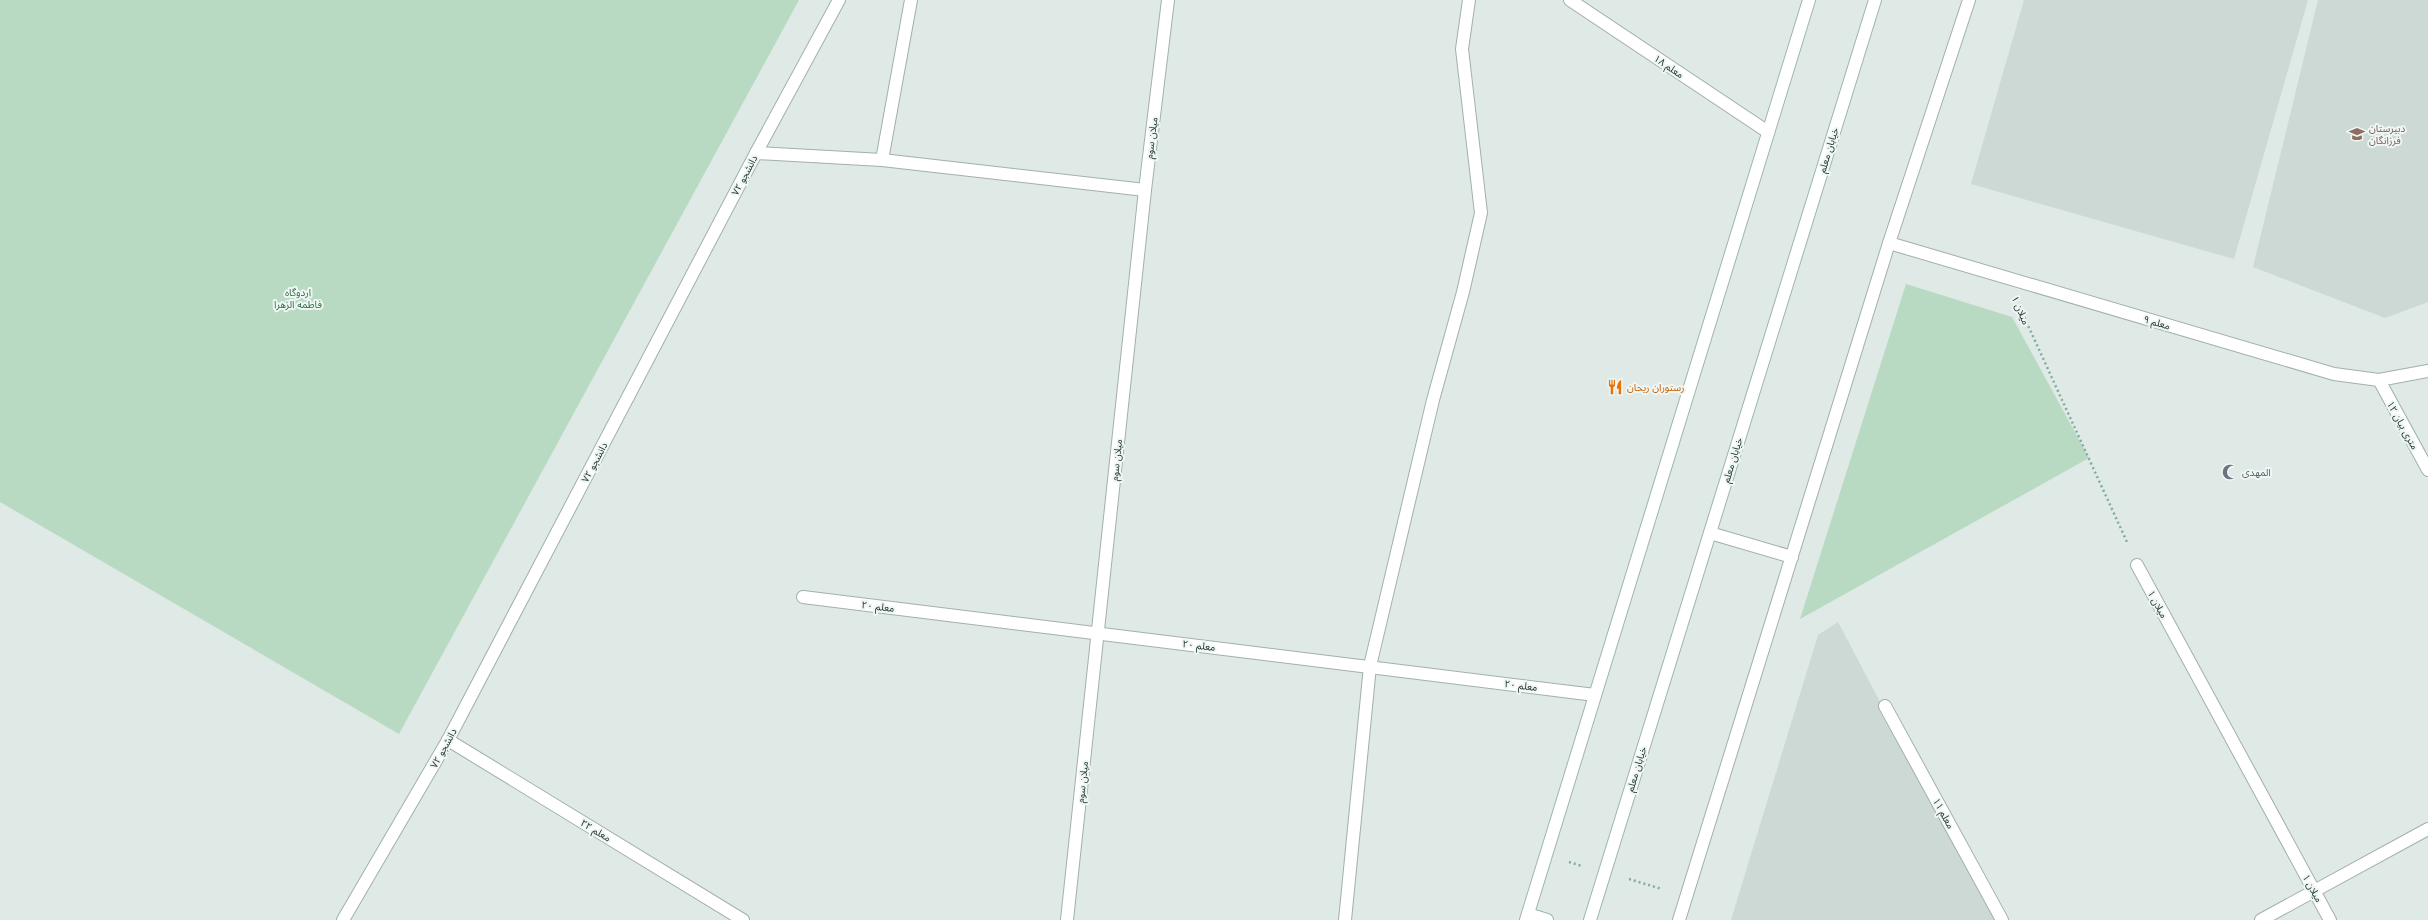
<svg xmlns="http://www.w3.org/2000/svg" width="2428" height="920" viewBox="0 0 2428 920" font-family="Quicksand,'Noto Sans Arabic',sans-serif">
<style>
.built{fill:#cdd9d4}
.green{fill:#b8dac3}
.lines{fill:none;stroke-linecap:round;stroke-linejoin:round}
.minor-casing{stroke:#a2b0ac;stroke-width:14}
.secondary-casing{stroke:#9eb5ae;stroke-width:14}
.path{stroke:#80aca0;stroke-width:2.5;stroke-dasharray:2 3;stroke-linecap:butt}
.minor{stroke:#fff;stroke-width:12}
.secondary{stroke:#fff;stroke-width:12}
.labels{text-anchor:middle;stroke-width:4;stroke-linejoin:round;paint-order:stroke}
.street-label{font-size:10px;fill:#213833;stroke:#eff6f3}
.education-label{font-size:10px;fill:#785e54;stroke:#eff6f3;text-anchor:start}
.park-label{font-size:10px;fill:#2d6d49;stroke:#eff6f3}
.food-label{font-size:10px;fill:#c56008;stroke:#eff6f3;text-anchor:start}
.worship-label{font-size:10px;fill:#5b616d;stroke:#eff6f3;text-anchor:start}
</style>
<rect width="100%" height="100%" fill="#dfe9e5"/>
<g class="built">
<polygon points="2024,0 2308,0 2234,259 1971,184"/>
<polygon points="2318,0 2428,0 2428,302 2385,318 2253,267"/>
<polygon points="1838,622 1995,920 1731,920 1818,635"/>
</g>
<g class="green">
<polygon points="0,0 799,0 399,734 0,502"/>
<polygon points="1906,284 2012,317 2089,458 1800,619"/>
</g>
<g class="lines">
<defs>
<g id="minor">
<polyline points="1570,0 1768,132"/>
<polyline points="756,153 882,160 1145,190"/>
<polyline points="882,160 911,0"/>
<polyline points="1889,243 2334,374 2379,380 2428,371"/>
<polyline points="2379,380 2428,470"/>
<polyline points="1710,533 1792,557"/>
<polyline points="2137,565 2330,920"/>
<polyline points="803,597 1595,695"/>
<polyline points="1885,706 2002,920"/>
<polyline points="448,740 743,920"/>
<polyline points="343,920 448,740 756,153 839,0"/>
<polyline points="1067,920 1145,190 1168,0"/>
<polyline points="1345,920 1370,666 1433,400 1463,292 1481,213 1462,49 1469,0"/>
<polyline points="1679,920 1889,243 1969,0"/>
<polyline points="2261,920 2428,829"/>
</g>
<g id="secondary">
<polyline points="1528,914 1547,920"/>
<polyline points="1526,920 1809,0"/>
<polyline points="1590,920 1875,0"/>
</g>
</defs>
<use href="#minor" class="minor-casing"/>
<use href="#secondary" class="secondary-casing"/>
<g class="path">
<polyline points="2020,308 2127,542"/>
<polyline points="1569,862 1582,866"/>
<polyline points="1629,879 1662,889"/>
</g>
<use href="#minor" class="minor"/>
<use href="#secondary" class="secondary"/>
</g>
<defs>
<symbol id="school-bare" viewBox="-9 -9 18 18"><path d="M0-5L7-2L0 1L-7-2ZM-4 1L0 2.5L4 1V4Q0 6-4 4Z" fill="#8d6e63" stroke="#eff6f3" stroke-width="2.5" paint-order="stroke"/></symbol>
<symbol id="restaurant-bare" viewBox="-9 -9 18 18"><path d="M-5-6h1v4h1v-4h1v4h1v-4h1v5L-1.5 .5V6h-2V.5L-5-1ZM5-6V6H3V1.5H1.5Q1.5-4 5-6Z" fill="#e8710a" stroke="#eff6f3" stroke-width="2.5" paint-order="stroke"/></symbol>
<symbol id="mosque-bare" viewBox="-9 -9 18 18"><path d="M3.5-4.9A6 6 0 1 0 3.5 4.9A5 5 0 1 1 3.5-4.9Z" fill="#6b7280" stroke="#eff6f3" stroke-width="2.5" paint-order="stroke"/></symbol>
</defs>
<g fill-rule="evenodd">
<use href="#school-bare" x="2346" y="123" width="22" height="22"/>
<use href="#restaurant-bare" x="1604" y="376" width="22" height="22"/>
<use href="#mosque-bare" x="2219" y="461" width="22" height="22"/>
</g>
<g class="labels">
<g class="street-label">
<text transform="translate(1669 66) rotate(34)" y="4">معلم ۱۸</text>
<text transform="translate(1151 138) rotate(-83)" y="4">میلان سوم</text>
<text transform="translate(1828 150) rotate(-73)" y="4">خیابان معلم</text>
<text transform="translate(744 175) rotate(-62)" y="4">دانشجو ۷۲</text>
<text transform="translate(2021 310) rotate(66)" y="4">میلان ۱</text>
<text transform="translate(2157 322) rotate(16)" y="4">معلم ۹</text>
<text transform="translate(2403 425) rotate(61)" y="4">۱۲ متری بیان</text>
<text transform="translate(1116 460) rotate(-84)" y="4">میلان سوم</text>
<text transform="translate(1732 460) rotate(-73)" y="4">خیابان معلم</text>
<text transform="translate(594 462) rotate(-62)" y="4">دانشجو ۷۲</text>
<text transform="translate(2158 604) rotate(61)" y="4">میلان ۱</text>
<text transform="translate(878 606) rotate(7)" y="4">معلم ۲۰</text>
<text transform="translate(1199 645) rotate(7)" y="4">معلم ۲۰</text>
<text transform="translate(1521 685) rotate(7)" y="4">معلم ۲۰</text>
<text transform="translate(443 748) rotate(-61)" y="4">دانشجو ۷۲</text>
<text transform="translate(1636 769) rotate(-73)" y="4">خیابان معلم</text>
<text transform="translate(1082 782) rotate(-84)" y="4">میلان سوم</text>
<text transform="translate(1944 813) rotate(61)" y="4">معلم ۱۱</text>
<text transform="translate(596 830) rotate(31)" y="4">معلم ۲۲</text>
<text transform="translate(2313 888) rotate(61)" y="4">میلان ۱</text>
</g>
<g class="education-label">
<text x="2369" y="132">دبیرستان<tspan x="2369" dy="12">فرزانگان</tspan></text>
</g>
<g class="park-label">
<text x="298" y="296">اردوگاه<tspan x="298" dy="12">فاطمه الزهرا</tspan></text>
</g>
<g class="food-label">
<text x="1627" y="391">رستوران ریحان</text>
</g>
<g class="worship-label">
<text x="2242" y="476">المهدی</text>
</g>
</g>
</svg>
